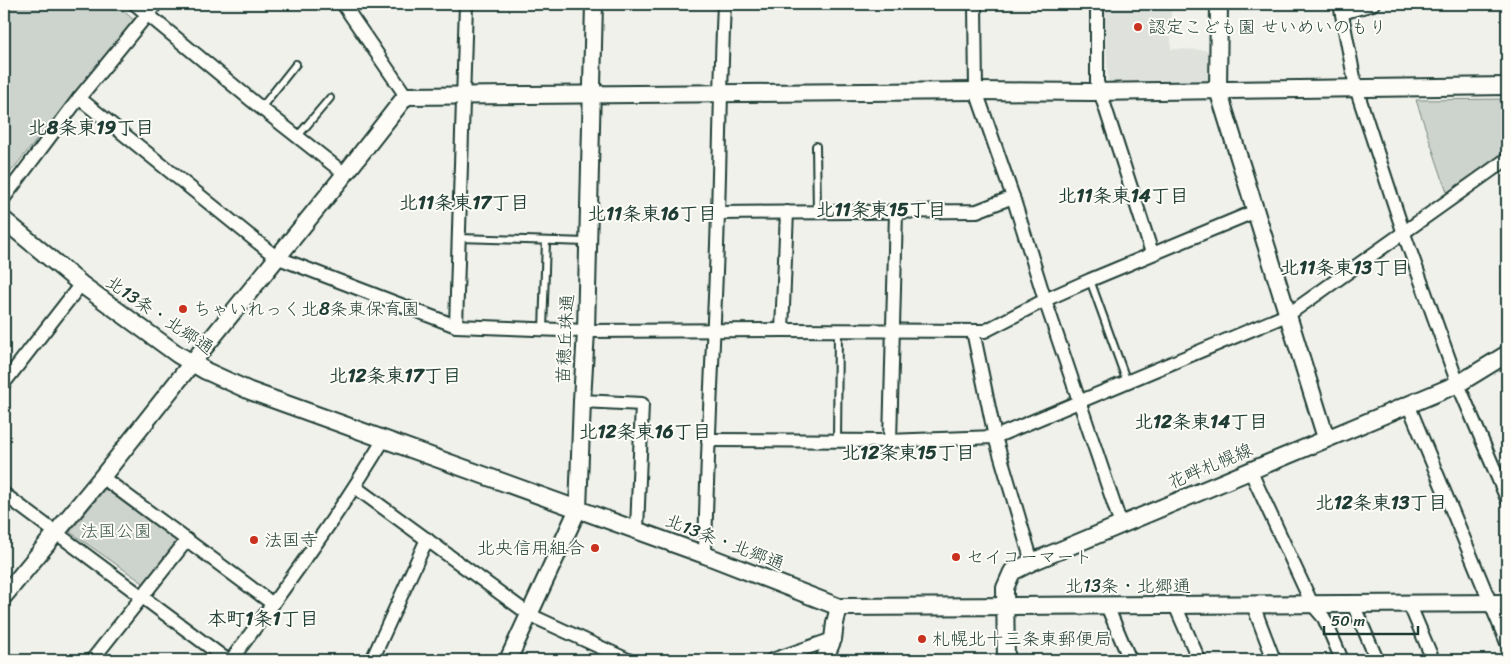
<svg xmlns="http://www.w3.org/2000/svg" width="1511" height="664" viewBox="0 0 1511 664" font-family="Sriracha,'Klee One',sans-serif">
<style>
.built{fill:#dfe2dc}
.green{fill:#cdd3cd;stroke:#768880}
.lines{fill:none;stroke-linecap:round;stroke-linejoin:round}
.lane-casing{stroke:#1f3d34;stroke-width:10}
.street-casing{stroke:#1f3d34;stroke-width:16}
.secondary-casing{stroke:#1f3d34;stroke-width:20}
.lane{stroke:#fdfcf7;stroke-width:6}
.street{stroke:#fdfcf7;stroke-width:12}
.secondary{stroke:#fdfcf7;stroke-width:16}
.poi-dot{fill:#c8321e;stroke:#fdfcf7;stroke-width:2}
.labels{text-anchor:middle;stroke-width:4;stroke-linejoin:round;paint-order:stroke}
.poi-label{font-size:18px;fill:#1f3d34;stroke:#fdfcf7;text-anchor:start}
.street-label{font-size:18px;fill:#1f3d34;stroke:#fdfcf7}
.park-label{font-size:18px;fill:#425b53;stroke:#fdfcf7}
.neighbourhood-label{font-size:19px;font-weight:bold;fill:#1f3d34;stroke:#fdfcf7}
</style>
<rect width="100%" height="100%" fill="#f0f1eb"/>
<filter id="ink" filterUnits="userSpaceOnUse"><feTurbulence type="fractalNoise" baseFrequency=".02" numOctaves="2"/><feDisplacementMap in="SourceGraphic" scale="10" xChannelSelector="R" yChannelSelector="G"/><feConvolveMatrix kernelMatrix="1 2 1 2 8 2 1 2 1" color-interpolation-filters="sRGB"/></filter>
<g filter="url(#ink)">
<polygon class="built" points="1104,4 1171,4 1171,49 1208,50 1209,82 1205,84 1112,85 1108,83"/>
<g class="green">
<polygon points="4,4 115,4 134,20 4,180"/>
<polygon points="1507,99 1507,151 1448,195 1416,100"/>
<polygon points="105,489 177,542 146,585 70,532"/>
</g>
<g class="lines">
<defs>
<g id="lane">
<polyline points="261,108 296,64"/>
<polyline points="297,137 330,98"/>
<polyline points="816,146 817,212"/>
<polyline points="459,238 587,242"/>
<polyline points="1090,280 1127,382"/>
<polyline points="543,330 546,241"/>
<polyline points="837,441 838,330"/>
</g>
<g id="street">
<polyline points="135,4 261,108 345,174"/>
<polyline points="343,4 406,96"/>
<polyline points="975,4 976,91 1013,197 1045,300 1121,525"/>
<polyline points="1097,4 1097,82 1152,253"/>
<polyline points="1340,4 1356,88 1403,231 1458,384 1507,499"/>
<polyline points="1342,13 1373,4"/>
<polyline points="79,98 276,257 456,326 586,331 782,330 985,331 1045,300 1090,280 1256,211"/>
<polyline points="4,198 79,98 156,4"/>
<polyline points="718,213 977,211 1013,197"/>
<polyline points="456,326 466,4"/>
<polyline points="782,330 787,212"/>
<polyline points="973,331 995,437 1032,562"/>
<polyline points="4,383 81,284"/>
<polyline points="582,401 642,404 637,530"/>
<polyline points="1408,404 1507,643"/>
<polyline points="708,440 887,441 995,437 1289,314 1507,159"/>
<polyline points="890,441 896,212"/>
<polyline points="1250,470 1312,604 1324,618 1342,660"/>
<polyline points="102,477 273,604"/>
<polyline points="355,487 530,615 628,660"/>
<polyline points="4,494 227,660"/>
<path d="M705,555C707,441 715,327 718,213C720,143 721,73 724,4"/>
<polyline points="1409,603 1433,660"/>
<polyline points="1353,604 1377,660"/>
<polyline points="1175,605 1199,660"/>
<polyline points="1253,605 1274,660"/>
<polyline points="1107,606 1130,660"/>
<polyline points="92,660 187,540"/>
<path d="M231,660C285,588 338,516 384,439"/>
<polyline points="372,660 427,539"/>
<polyline points="772,660 833,639"/>
</g>
<g id="secondary">
<polyline points="1219,4 1218,90 1326,438"/>
<polyline points="4,220 81,284 177,354 206,371 250,391 705,555 839,607 1507,603"/>
<polyline points="4,596 102,477 203,349 345,174 406,96 976,91 1092,92 1507,86"/>
<polyline points="508,660 578,509 582,401 586,331 594,4"/>
<polyline points="824,660 833,639 835,623 839,607"/>
<polyline points="1006,660 1005,588 1012,572 1032,562 1458,384 1507,354"/>
</g>
</defs>
<use href="#lane" class="lane-casing"/>
<use href="#street" class="street-casing"/>
<use href="#secondary" class="secondary-casing"/>
<use href="#lane" class="lane"/>
<use href="#street" class="street"/>
<use href="#secondary" class="secondary"/>
</g>
</g>
<g class="poi-dot">
<circle cx="1138" cy="27" r="5"/>
<circle cx="183" cy="309" r="5"/>
<circle cx="254" cy="540" r="5"/>
<circle cx="595" cy="548" r="5"/>
<circle cx="956" cy="557" r="5"/>
<circle cx="922" cy="639" r="5"/>
</g>
<g class="labels">
<g class="poi-label">
<text x="1148" y="33">認定こども園 せいめいのもり</text>
<text x="193" y="315">ちゃいれっく北8条東保育園</text>
<text x="264" y="546">法国寺</text>
<text x="585" y="554" text-anchor="end">北央信用組合</text>
<text x="966" y="563">セイコーマート</text>
<text x="932" y="645">札幌北十三条東郵便局</text>
</g>
<g class="street-label">
<text transform="translate(160 315) rotate(34)" y="6">北13条・北郷通</text>
<text transform="translate(565 339) rotate(-87)" y="6">苗穂丘珠通</text>
<text transform="translate(1210 466) rotate(-23)" y="6">花畔札幌線</text>
<text transform="translate(725 542) rotate(21)" y="6">北13条・北郷通</text>
<text x="1128" y="592">北13条・北郷通</text>
</g>
<g class="park-label">
<text x="116" y="537">法国公園</text>
</g>
<g class="neighbourhood-label">
<text x="91" y="134">北8条東19丁目</text>
<text x="1123" y="202">北11条東14丁目</text>
<text x="464" y="209">北11条東17丁目</text>
<text x="881" y="216">北11条東15丁目</text>
<text x="652" y="220">北11条東16丁目</text>
<text x="1345" y="274">北11条東13丁目</text>
<text x="395" y="382">北12条東17丁目</text>
<text x="1201" y="428">北12条東14丁目</text>
<text x="645" y="438">北12条東16丁目</text>
<text x="908" y="459">北12条東15丁目</text>
<text x="1381" y="509">北12条東13丁目</text>
<text x="263" y="625">本町1条1丁目</text>
</g>
</g>
<rect width="1511" height="664" fill="none" stroke="#fdfcf7" stroke-width="20"/>
<rect x="10" y="10" width="1491" height="644" fill="none" stroke="#1f3d34" stroke-width="2" filter="url(#ink)"/>
<path d="M1324 626v8h94v-8" fill="none" stroke="#1f3d34" stroke-width="2.5"/>
<text x="1331" y="626" font-size="15" fill="#1f3d34" stroke="#fdfcf7" stroke-width="4" paint-order="stroke">50 m</text>
</svg>
